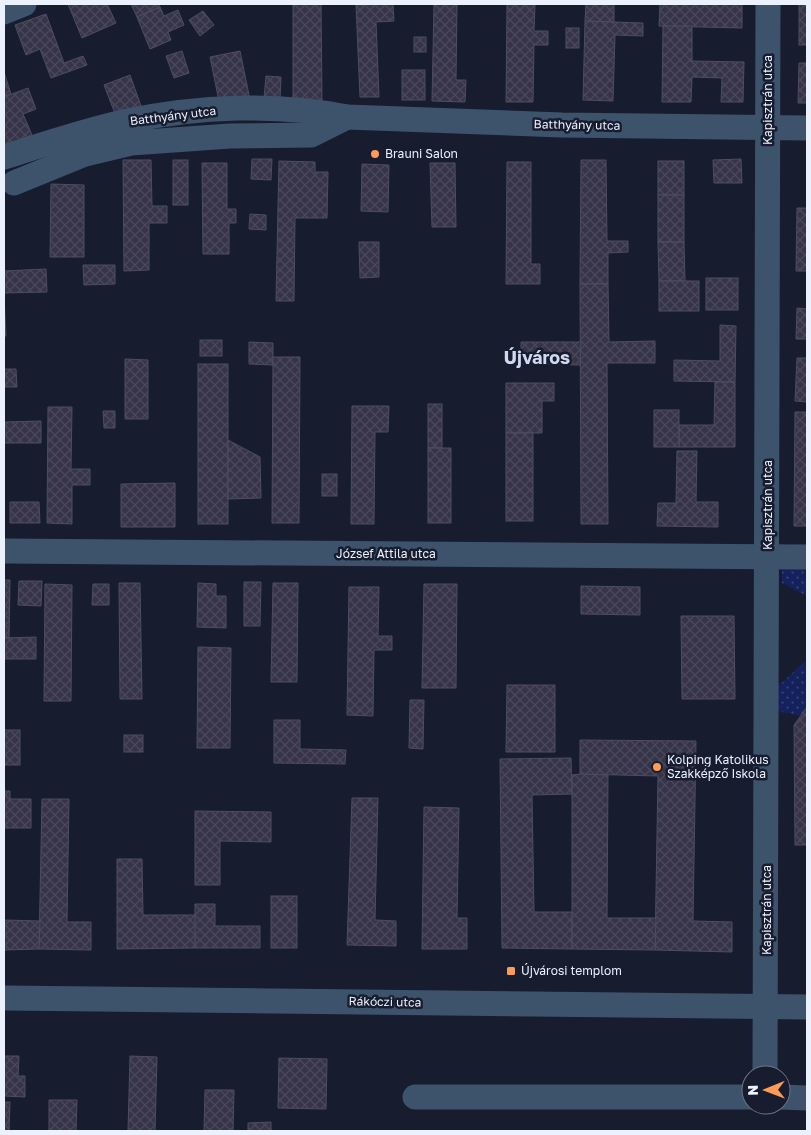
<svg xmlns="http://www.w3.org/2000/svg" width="811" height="1135" viewBox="0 0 811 1135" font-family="'Golos Text',sans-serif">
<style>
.park{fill:url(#park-dots)}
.building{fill:url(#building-cross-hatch);stroke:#4e4c62}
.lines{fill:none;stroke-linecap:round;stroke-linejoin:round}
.minor{stroke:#3d536c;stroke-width:25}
.poi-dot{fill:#fe9c57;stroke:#171d2f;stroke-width:2}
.labels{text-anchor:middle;stroke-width:5;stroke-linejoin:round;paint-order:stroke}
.street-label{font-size:12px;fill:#ecf1fe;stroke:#171d2f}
.poi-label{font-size:12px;fill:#ecf1fe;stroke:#171d2f;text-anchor:start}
.district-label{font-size:18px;font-weight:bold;fill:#d0d9f2;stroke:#171d2f}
</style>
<defs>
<pattern id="park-dots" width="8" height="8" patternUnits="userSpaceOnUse" patternTransform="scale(1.25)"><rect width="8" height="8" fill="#15215d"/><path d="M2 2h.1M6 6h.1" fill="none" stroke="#374275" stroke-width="1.8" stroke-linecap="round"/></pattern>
<pattern id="building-cross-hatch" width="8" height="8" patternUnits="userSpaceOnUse" patternTransform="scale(1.25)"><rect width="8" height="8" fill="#373449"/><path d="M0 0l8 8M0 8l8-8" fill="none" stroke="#4a485b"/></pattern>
</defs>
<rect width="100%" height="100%" fill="#171d2f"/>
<g class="park">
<polygon points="782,563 807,563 807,596 782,583"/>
<polygon points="807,660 807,707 801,716 777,711 777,687"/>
</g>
<g class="building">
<polygon points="68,4 107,4 116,23 82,38"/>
<polygon points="131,4 158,4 160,7 137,17"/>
<polygon points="293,4 321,4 322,101 293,101"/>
<polygon points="393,4 394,21 376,22 379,97 360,97 356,5"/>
<polygon points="434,4 457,4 456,80 466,80 465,102 432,101"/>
<polygon points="507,4 535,4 534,31 548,31 548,45 534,45 533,102 506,102"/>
<polygon points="586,4 614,4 614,22 585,21"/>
<polygon points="660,4 742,4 742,28 659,26"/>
<rect x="799" y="4" width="8" height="41"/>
<polygon points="160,7 164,16 178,10 184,25 168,32 171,40 150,49 137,17"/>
<polygon points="203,11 214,25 200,36 189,20"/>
<polygon points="46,14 64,63 83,56 87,65 51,78 40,49 26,55 15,25"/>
<polygon points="585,21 643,23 643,36 615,35 613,101 583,100"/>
<polygon points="663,26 692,26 692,61 744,62 743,102 721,102 722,78 692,77 691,102 662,102"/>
<rect x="566" y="28" width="13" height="20"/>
<rect x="414" y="37" width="12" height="15"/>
<polygon points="182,51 189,73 174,78 166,56"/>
<polygon points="240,51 250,100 220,106 210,57"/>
<polygon points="799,63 807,63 807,103 798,103"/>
<rect x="402" y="70" width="23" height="30"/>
<polygon points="4,72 11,94 4,97"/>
<polygon points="130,75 141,106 116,116 104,85"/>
<polygon points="266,76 281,77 280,99 264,98"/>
<polygon points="28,88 36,109 23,114 32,135 4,146 4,97"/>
<polygon points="252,159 272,159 271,180 251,179"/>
<polygon points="741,159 742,183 714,183 713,160"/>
<polygon points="123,160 151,160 152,206 167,206 167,223 149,223 149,270 124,271"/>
<rect x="173" y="160" width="15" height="45"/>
<polygon points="581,160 606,160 607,241 628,241 628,252 608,253 608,284 580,284"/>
<polygon points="279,161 315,162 315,172 328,172 327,218 295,218 294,301 276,301"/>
<rect x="658" y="161" width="26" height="34"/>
<polygon points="507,162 531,162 531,264 540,264 540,284 506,284"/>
<polygon points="202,163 227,163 227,209 236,209 236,223 229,223 229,254 203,254"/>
<polygon points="430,163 455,163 456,227 432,227"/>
<polygon points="362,164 389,165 388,212 361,211"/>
<polygon points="51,184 84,185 84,257 50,257"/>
<rect x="658" y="195" width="26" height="47"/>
<polygon points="797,208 807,208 807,271 796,271"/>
<polygon points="250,214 266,215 266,230 249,229"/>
<polygon points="359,242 379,242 379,277 360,278"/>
<polygon points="658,242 684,242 685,281 659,281"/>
<polygon points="83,265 115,265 115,284 84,285"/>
<polygon points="46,269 47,292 4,293 4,271"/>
<rect x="706" y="278" width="32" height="32"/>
<rect x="659" y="281" width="40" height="30"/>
<polygon points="580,284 608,284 609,342 655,341 655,363 607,363 608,524 581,524"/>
<polygon points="4,298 6,336 4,336"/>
<polygon points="797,308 807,309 807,339 796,339"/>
<polygon points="720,325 736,326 735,382 674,381 674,360 720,361"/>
<rect x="200" y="340" width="22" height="16"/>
<polygon points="249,342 273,343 273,365 249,364"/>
<polygon points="521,342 581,342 580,365 521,364"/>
<polygon points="273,357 300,357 299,523 272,523"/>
<polygon points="797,358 807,358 807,402 795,401"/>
<polygon points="125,359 148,360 148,419 125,419"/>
<rect x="198" y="364" width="30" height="160"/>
<polygon points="4,369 16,369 17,387 4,387"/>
<polygon points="715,382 735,382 735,447 679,447 679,425 714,425"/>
<polygon points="506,383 554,383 554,401 542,401 542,433 506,433"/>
<rect x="428" y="404" width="14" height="44"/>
<polygon points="352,406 389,406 388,432 375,432 374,524 351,524"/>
<polygon points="48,407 72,407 71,469 90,469 90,485 72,485 72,524 47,523"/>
<rect x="654" y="410" width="25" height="37"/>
<polygon points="103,411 115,411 115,428 104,428"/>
<polygon points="795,412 807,412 807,526 794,526"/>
<polygon points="41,421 41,443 4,443 4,422"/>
<rect x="506" y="433" width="27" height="88"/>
<polygon points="228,440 260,457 261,498 228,499"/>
<rect x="428" y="448" width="23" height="75"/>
<polygon points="677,451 697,451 696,502 718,502 718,527 657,526 658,503 676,503"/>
<rect x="322" y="474" width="15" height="22"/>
<polygon points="175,483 175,527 121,527 121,484"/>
<polygon points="10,502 39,502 40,523 10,523"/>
<polygon points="4,580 10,580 9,638 4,638"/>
<polygon points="19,581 42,581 41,606 18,605"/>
<polygon points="244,582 261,582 260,626 244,626"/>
<polygon points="119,583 140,583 142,699 120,699"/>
<polygon points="198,583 216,584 216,596 226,596 226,628 197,627"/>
<polygon points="273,583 298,583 297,682 271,682"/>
<polygon points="45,584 72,585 71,701 44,701"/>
<polygon points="93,584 109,584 109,605 92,605"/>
<polygon points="424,584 457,584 456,688 422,688"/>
<polygon points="581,586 640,587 640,615 581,614"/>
<polygon points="349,587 379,587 378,636 392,636 392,650 374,650 373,716 347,715"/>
<polygon points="681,616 734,616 735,699 682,699"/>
<polygon points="36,637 36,659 4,659 4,638"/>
<polygon points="198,647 231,648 230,748 197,748"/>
<polygon points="507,685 555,685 555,752 506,752"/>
<polygon points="410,700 424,700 423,749 409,748"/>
<polygon points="807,707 807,845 795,845 794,725"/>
<polygon points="274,720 300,720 300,749 346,750 345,764 274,763"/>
<rect x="4" y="730" width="16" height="35"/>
<rect x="124" y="735" width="19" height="17"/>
<polygon points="580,740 696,741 693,921 732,922 732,952 655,950 658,776 580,774"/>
<polygon points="571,758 572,794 532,795 534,912 572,912 572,949 502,948 500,759"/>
<polygon points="580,774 608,775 607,918 656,918 655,950 572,949 572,775"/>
<polygon points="4,791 10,791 10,799 31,799 31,828 4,828"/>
<polygon points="352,798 378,798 375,920 396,921 396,946 347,945"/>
<polygon points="42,799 69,799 67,922 91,922 91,950 39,949"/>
<polygon points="424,807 459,808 457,918 467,918 467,949 422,949"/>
<polygon points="195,811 271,812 271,842 220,841 220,885 195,885"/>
<polygon points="117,859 142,859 143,915 196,915 195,948 117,949"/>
<rect x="271" y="896" width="26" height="52"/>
<polygon points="195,904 215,904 215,926 260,926 260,948 195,948"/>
<polygon points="4,920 40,921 39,949 4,950"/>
<polygon points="4,1056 19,1056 18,1076 25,1076 25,1097 4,1096"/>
<polygon points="130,1056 157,1057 155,1131 128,1131"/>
<polygon points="279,1058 327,1059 326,1109 278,1108"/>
<polygon points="205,1090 234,1090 233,1131 204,1131"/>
<polygon points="49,1100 77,1100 76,1131 49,1131"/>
<polygon points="4,1102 10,1102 9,1131 4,1131"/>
<polygon points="271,1122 271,1131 248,1131 248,1123"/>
</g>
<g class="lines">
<g class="minor">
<polyline points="4,12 24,4"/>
<path d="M4,157C45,144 86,130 128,121C198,106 277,103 347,117L562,125L807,128"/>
<polyline points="14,183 85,154 131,143 230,136 311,135 347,117"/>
<polyline points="4,551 807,557"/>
<polyline points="4,998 807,1007"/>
<polyline points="765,1075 768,4"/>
<polyline points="415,1097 751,1097"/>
<polyline points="781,1097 807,1098"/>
</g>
</g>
<g class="poi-dot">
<circle cx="375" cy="154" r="5"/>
<circle cx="657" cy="767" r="5"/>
<rect x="506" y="966" width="10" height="10" rx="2.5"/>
</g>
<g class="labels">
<g class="street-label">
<text transform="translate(768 100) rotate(-90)" y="4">Kapisztrán utca</text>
<text transform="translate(173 116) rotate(-7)" y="4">Batthyány utca</text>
<text transform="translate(577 125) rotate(1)" y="4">Batthyány utca</text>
<text transform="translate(768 505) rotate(-90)" y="4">Kapisztrán utca</text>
<text x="386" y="558">József Attila utca</text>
<text transform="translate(767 910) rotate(-90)" y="4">Kapisztrán utca</text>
<text transform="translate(385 1002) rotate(1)" y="4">Rákóczi utca</text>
</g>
<g class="poi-label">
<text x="385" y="158">Brauni Salon</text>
<text x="667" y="764">Kolping Katolikus<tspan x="667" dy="14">Szakképző Iskola</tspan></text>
<text x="521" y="975">Újvárosi templom</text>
</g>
<g class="district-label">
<text x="537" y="364">Újváros</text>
</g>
</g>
<rect width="811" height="1135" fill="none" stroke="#ecf1fe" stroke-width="10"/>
<g transform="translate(766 1090) rotate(269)"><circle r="24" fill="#171d2f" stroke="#6c7282"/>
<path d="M0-4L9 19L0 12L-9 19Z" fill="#fe9c57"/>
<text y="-8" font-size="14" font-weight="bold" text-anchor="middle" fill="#ecf1fe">N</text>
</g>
</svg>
